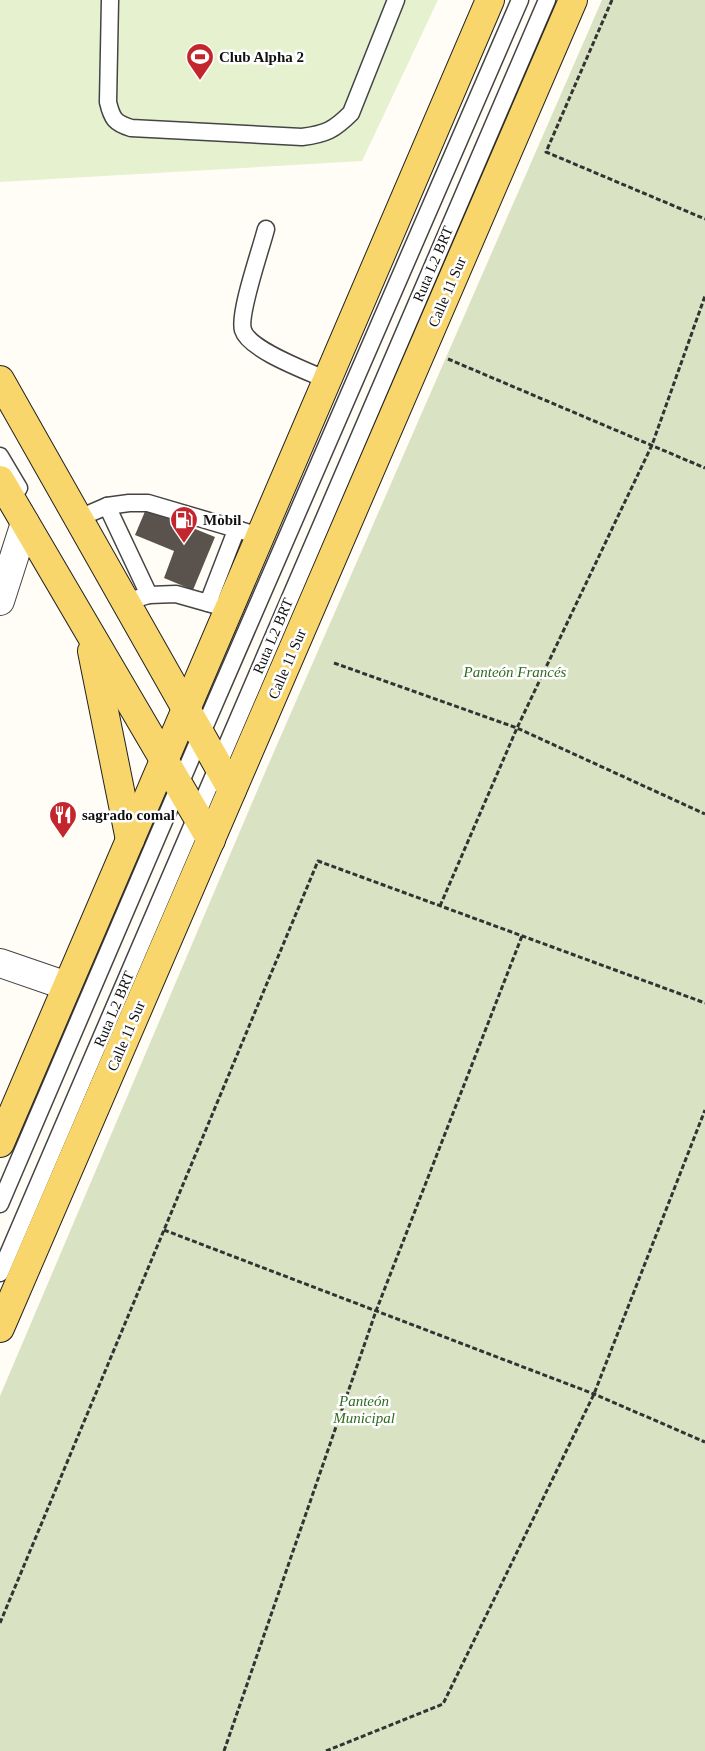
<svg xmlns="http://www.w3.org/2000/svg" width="705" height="1751" viewBox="0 0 705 1751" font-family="'Times New Roman',serif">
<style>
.cemetery{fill:#d9e3c4}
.pitch{fill:#e6f2cf}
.building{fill:#5a524d}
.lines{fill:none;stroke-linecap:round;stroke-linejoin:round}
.service-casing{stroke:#444;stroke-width:19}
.minor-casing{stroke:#444;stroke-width:30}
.primary-casing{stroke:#222;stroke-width:30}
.path{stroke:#333;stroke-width:3;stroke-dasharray:5 2.5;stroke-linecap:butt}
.service{stroke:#fff;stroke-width:16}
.minor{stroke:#fff;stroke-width:28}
.primary{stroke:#f9d66b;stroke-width:28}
.labels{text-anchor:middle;stroke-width:5;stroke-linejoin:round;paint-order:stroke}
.poi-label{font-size:15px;font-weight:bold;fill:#111;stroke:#fff;text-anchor:start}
.street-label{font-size:15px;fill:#111;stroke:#fff}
.park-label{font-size:15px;font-style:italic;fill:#2f6b1f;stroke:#fff}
</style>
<rect width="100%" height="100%" fill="#fffdf5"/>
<polygon class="cemetery" points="602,0 705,0 705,1751 0,1751 0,1396 266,770"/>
<polygon class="pitch" points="0,0 438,0 362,161 0,182"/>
<polygon class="building" points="146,509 215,537 193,590 164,578 174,551 135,535"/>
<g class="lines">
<defs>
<g id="service">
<path d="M110,0L108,102C112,119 115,123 131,128L302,137C326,134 334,130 351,113L396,0"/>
<path d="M266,229C261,249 238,314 243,330C249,350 307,371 327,380"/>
<polyline points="0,456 19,488"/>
<polyline points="107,506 149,595"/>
<polyline points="77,519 107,506 129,503 148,503 260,536"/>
<polyline points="125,602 149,595 176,594 229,609"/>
<polyline points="208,603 237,528"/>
<polyline points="0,1204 201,735 520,0"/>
<polyline points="0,1273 547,0"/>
</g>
<g id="minor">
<polyline points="0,601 25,523"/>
<polyline points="0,963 67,986"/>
</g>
<g id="primary">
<polyline points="0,380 232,790"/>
<polyline points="0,480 211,840"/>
<polyline points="92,651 130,840"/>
<polyline points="0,1143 490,0"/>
<polyline points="0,1328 573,0"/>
</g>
</defs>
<use href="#service" class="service-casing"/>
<use href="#minor" class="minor-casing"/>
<use href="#primary" class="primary-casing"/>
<g class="path">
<polyline points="612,0 546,152 705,219"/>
<polyline points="448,359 705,468"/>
<polyline points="334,663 517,728 705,814"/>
<polyline points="440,906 517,728 652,445 705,296"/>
<polyline points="164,1230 594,1394 705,1442"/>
<polyline points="0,1623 318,861 705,1003"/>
<polyline points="224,1751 376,1311 522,936"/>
<polyline points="326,1751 443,1704 594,1394 705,1110"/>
</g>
<use href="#service" class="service"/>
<use href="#minor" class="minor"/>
<use href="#primary" class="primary"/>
</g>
<defs>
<symbol id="stadium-pin" viewBox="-11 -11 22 30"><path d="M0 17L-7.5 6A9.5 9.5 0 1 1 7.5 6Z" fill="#c4262e" stroke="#fff"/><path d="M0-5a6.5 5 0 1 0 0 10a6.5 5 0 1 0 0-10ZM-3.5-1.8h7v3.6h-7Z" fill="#fff"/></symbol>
<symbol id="fuel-pin" viewBox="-11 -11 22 30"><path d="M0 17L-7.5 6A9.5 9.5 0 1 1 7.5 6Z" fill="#c4262e" stroke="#fff"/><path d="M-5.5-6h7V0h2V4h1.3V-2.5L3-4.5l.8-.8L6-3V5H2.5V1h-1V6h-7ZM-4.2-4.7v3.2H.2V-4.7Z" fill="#fff"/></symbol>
<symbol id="restaurant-pin" viewBox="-11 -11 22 30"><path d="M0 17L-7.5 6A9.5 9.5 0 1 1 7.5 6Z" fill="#c4262e" stroke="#fff"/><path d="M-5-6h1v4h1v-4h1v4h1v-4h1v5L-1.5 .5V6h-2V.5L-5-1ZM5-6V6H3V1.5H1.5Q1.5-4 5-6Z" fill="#fff"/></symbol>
</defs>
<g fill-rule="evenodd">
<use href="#stadium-pin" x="184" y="41" width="32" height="43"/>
<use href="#fuel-pin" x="168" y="504" width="32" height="43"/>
<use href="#restaurant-pin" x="47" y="799" width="32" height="43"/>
</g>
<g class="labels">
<g class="poi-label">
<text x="219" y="62">Club Alpha 2</text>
<text x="203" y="525">Mobil</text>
<text x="82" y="820">sagrado comal</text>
</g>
<g class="street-label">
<text transform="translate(433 264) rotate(-67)" y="5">Ruta L2 BRT</text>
<text transform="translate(447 292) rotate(-67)" y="5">Calle 11 Sur</text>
<text transform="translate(273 636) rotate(-67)" y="5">Ruta L2 BRT</text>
<text transform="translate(287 664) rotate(-67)" y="5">Calle 11 Sur</text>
<text transform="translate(114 1009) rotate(-67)" y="5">Ruta L2 BRT</text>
<text transform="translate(126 1036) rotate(-67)" y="5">Calle 11 Sur</text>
</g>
<g class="park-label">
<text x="515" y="677">Panteón Francés</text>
<text x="364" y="1406">Panteón<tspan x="364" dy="17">Municipal</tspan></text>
</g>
</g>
</svg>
